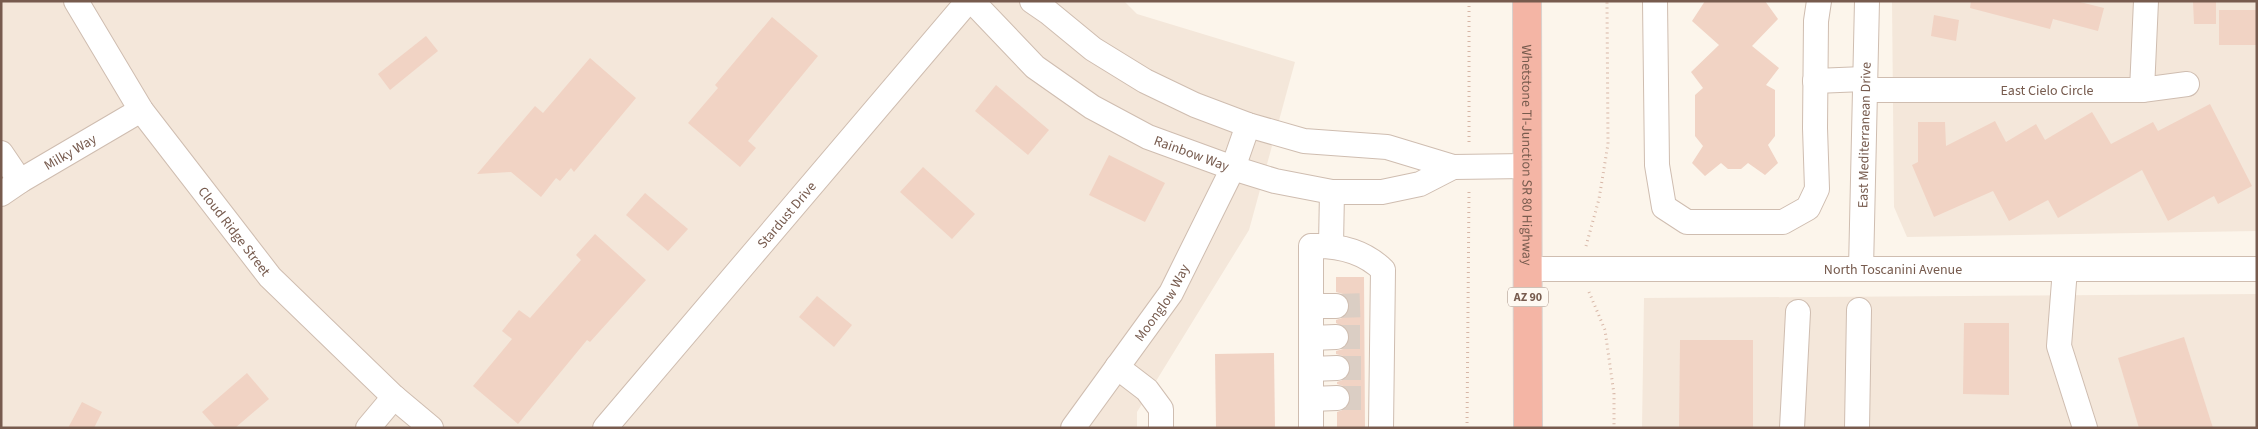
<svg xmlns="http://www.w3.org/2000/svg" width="2258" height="429" viewBox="0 0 2258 429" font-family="'Source Sans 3',sans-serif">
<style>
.residential{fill:#f4e7da}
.building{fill:#f1d3c4}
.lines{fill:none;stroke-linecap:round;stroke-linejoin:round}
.minor-tunnel{stroke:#dbcec4;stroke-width:24;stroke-dasharray:24 12;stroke-linecap:butt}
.minor-casing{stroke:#cfbdb0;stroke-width:26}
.highway-casing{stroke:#d9d1cd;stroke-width:30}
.path{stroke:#d7b6a6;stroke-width:3;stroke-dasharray:1 4;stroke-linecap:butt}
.minor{stroke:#fff;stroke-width:24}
.highway{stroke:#f4b5a5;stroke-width:28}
.labels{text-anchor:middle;stroke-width:4;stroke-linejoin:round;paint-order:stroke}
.shield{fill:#fef9f2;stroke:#a08a7f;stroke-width:1}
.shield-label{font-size:12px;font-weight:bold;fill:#775b4e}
.street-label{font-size:14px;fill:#775b4e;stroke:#fef9f2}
</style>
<rect width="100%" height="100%" fill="#fcf5eb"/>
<g class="residential">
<polygon points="1,1 1124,1 1137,14 1295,62 1249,230 1137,412 1137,428 1,428"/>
<polygon points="1892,1 2257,1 2257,231 1907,237 1894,207"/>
<polygon points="2257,294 2257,428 1642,428 1644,298"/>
</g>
<g class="building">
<polygon points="1705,1 1765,1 1778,19 1752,46 1779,68 1766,85 1775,90 1775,136 1768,145 1778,163 1765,175 1748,163 1741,169 1728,169 1721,163 1705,176 1692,163 1703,146 1695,136 1695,95 1703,88 1691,72 1719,45 1692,21"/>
<polygon points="1971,1 2076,1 2104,8 2098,31 2053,19 2050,29 1970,8"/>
<polygon points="2193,1 2216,1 2216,24 2194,24"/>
<rect x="2219" y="10" width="38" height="35"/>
<polygon points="1934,15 1959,20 1956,41 1931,36"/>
<polygon points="772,17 818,56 748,141 756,148 740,167 688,123 718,88 715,85"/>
<polygon points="426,36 438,51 390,90 378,74"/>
<polygon points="590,58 636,98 574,172 571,168 560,181 556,178 541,197 511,172 477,174 535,106 543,113"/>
<polygon points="996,85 1049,130 1028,155 975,111"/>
<polygon points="2210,104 2252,186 2218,204 2214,196 2168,221 2142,170 2058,218 2048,200 2009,221 1993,191 1934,217 1912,165 1918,162 1918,122 1945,122 1946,146 1995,121 2006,142 2036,124 2045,140 2092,112 2111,144 2153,122 2158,131"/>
<polygon points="1109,155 1165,183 1145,222 1089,195"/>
<polygon points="923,167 975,214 952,239 900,192"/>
<polygon points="645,193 688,229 668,251 626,215"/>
<polygon points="595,234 646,280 590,342 587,340 518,424 473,386 512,339 502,331 519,310 530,318 581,260 576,255"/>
<polygon points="1336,277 1364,277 1365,428 1337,428 1337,412 1345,409 1349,404 1351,398 1348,390 1343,386 1337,384 1337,382 1345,379 1349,374 1351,368 1348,360 1343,356 1336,354 1336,351 1343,349 1348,344 1350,337 1347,329 1336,323 1336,320 1342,318 1348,313 1350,306 1348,300 1343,294 1336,292"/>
<polygon points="817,296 852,325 834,347 799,317"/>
<polygon points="1964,323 2009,323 2009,395 1963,394"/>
<polygon points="2184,337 2213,428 2139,428 2118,358"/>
<polygon points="1680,340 1753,340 1753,428 1679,428"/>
<polygon points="1274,353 1275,428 1216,428 1215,354"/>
<polygon points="247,373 269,399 235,428 216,428 202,412"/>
<polygon points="82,402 102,412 94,428 68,428"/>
</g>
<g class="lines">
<g class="minor-tunnel">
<polyline points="1336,306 1364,305"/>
<polyline points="1336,337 1365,337"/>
<polyline points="1337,368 1365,368"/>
<polyline points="1337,398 1365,398"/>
</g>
<defs>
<g id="minor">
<path id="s1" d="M76,1L141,110L270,277L394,397L431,428"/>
<path id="s2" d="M972,1L1035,67L1092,107L1148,137L1233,168L1275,181L1332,192H1382L1420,184L1453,167"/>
<polyline points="1032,1 1048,12 1093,49 1145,81 1195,105 1248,125 1304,141 1387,147 1453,167 1527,166"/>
<polyline points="1655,1 1657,165 1664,207 1687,222 1783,222 1808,208 1817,189 1815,128 1816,21 1819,1"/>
<polyline points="1815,81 1864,79"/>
<path id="s3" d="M1865,90H2142L2146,1"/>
<polyline points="2142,90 2187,84"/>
<polyline points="1,153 20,181"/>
<path id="s4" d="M1,194L20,181L141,110"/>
<polyline points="1331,245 1332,192"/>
<path id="s5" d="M1528,269H2257"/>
<path id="s6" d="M1861,269L1867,1"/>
<polyline points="2065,269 2059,346 2085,428"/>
<polyline points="1311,306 1336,306"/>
<polyline points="1311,338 1336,337"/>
<polyline points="1117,367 1147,390 1161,409 1161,428"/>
<polyline points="1311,369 1337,368"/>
<polyline points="1311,399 1337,398"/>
<polyline points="368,428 394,397"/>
<path id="s7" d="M605,428L968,1"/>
<path id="s8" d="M1073,428L1171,293L1233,168L1248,125"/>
<path d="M1311,428V246C1338,245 1363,250 1383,270L1381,428"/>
<polyline points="1792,428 1798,312"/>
<polyline points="1857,428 1859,310"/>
</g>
<g id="highway">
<path id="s9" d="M1527,1L1528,428"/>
</g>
</defs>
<use href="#minor" class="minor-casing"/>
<use href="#highway" class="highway-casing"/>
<g class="path">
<polyline points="1469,1 1469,145"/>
<polyline points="1586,246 1599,199 1608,144 1607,1"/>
<polyline points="1589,292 1605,330 1614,394 1614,428"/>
<polyline points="1467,428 1469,191"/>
</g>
<use href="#minor" class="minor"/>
<use href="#highway" class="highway"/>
</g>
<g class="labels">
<rect class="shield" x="1508" y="287.5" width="40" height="19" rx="4"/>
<g class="shield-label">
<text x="1528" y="301">AZ 90</text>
</g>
<g class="street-label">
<text dy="5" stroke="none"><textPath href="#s3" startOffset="182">East Cielo Circle</textPath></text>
<text dy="5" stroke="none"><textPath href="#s6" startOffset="134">East Mediterranean Drive</textPath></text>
<text dy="5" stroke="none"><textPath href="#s4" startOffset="81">Milky Way</textPath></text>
<text dy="5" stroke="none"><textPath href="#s2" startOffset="271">Rainbow Way</textPath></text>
<text dy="5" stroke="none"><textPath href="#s9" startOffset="154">Whetstone TI-Junction SR 80 Highway</textPath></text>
<text dy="5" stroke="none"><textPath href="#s7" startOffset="280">Stardust Drive</textPath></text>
<text dy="5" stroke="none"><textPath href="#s1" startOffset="280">Cloud Ridge Street</textPath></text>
<text dy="5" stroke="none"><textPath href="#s5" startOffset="365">North Toscanini Avenue</textPath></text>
<text dy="5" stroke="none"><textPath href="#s8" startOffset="154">Moonglow Way</textPath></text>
</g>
</g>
<rect width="2258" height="429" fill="none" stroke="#775b4e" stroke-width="5"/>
</svg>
